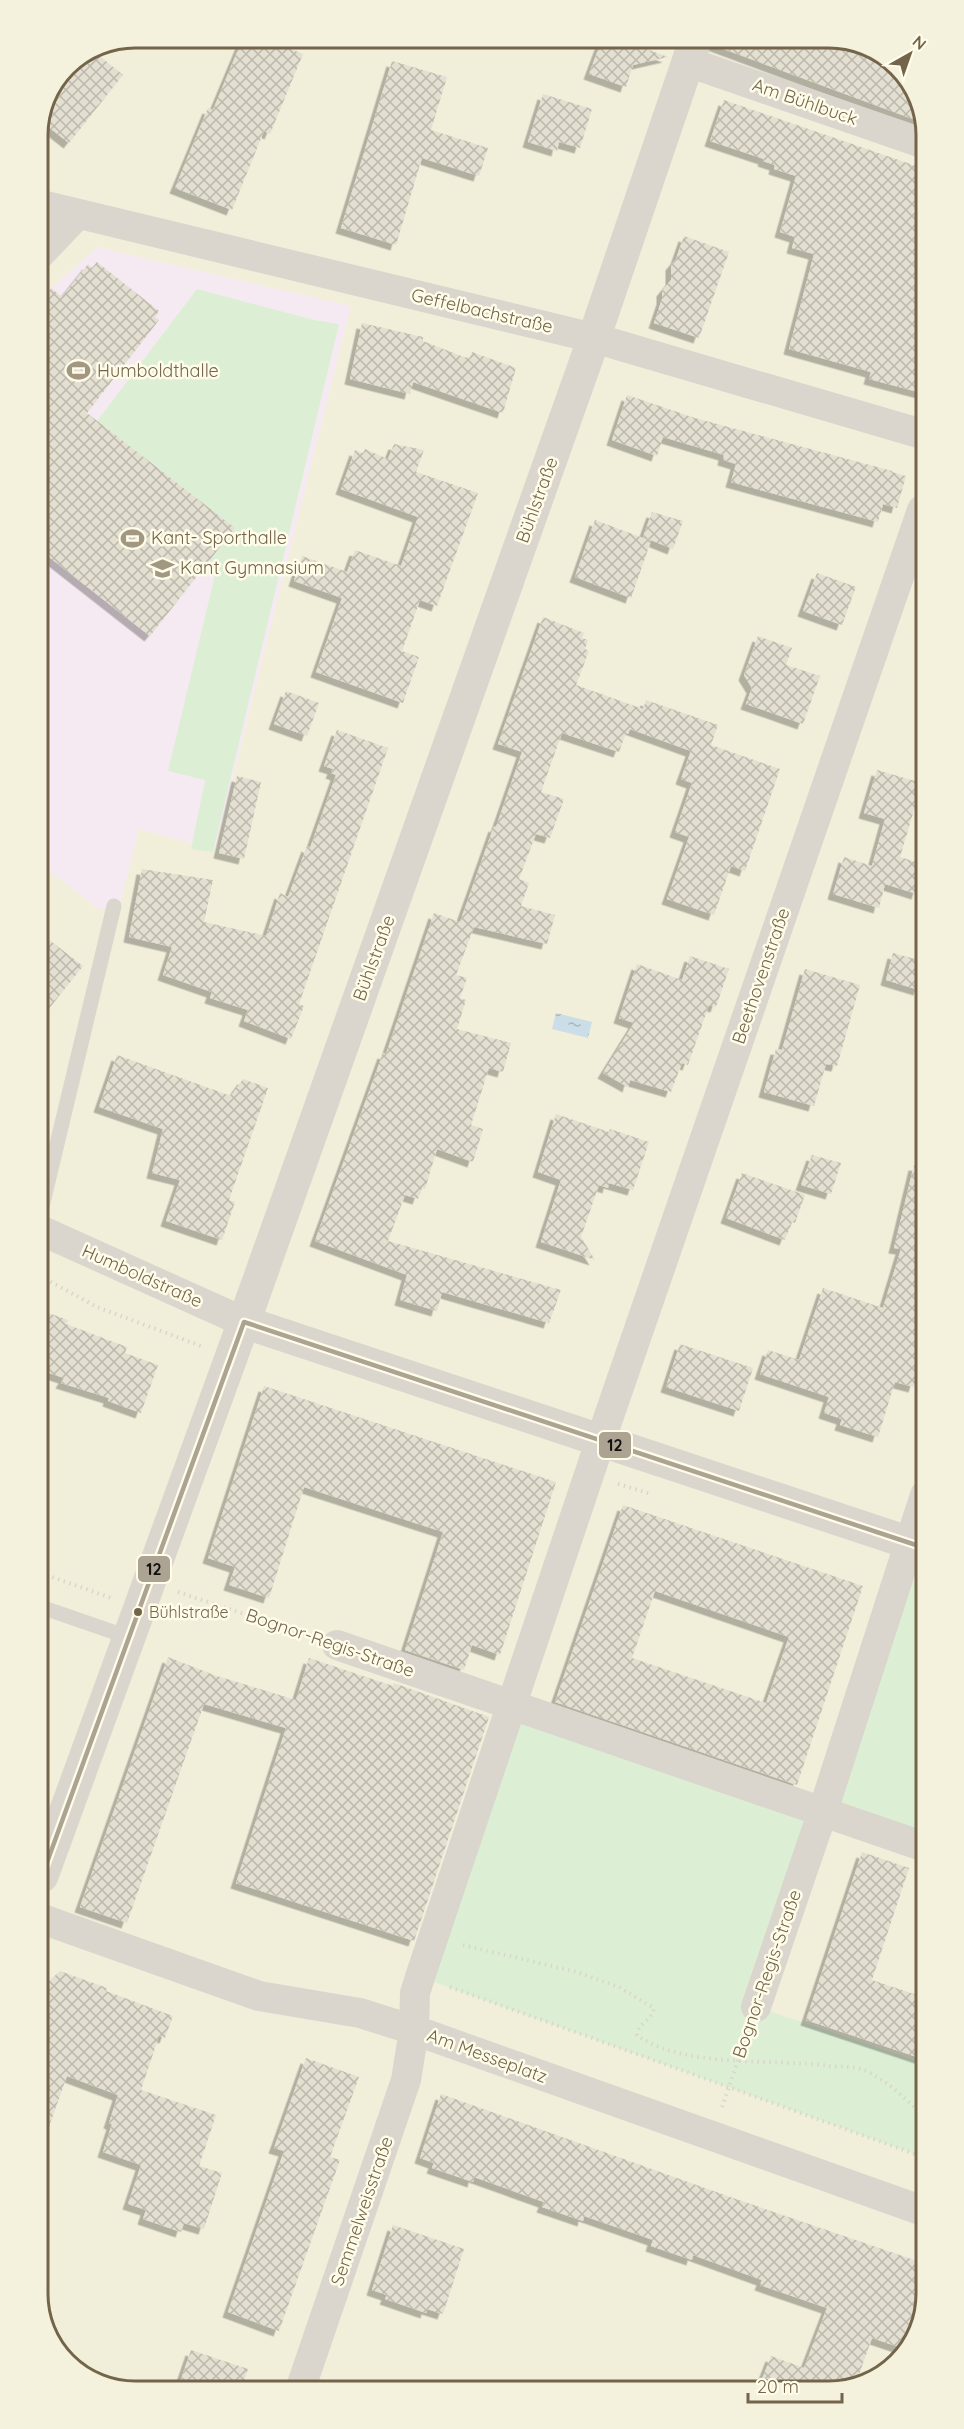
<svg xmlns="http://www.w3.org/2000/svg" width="964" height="2429" viewBox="0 0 964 2429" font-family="Quicksand,sans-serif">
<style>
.residential{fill:#f1efda}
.education{fill:#f6eaf2}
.grass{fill:#dcefd5}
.water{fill:url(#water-ripples)}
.building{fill:url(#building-cross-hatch);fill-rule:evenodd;filter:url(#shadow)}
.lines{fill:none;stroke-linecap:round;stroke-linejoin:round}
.path{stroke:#dad6ce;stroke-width:4;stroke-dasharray:1.5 4.5;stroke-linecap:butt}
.service{stroke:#dad6cd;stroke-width:15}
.minor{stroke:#dad6cd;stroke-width:30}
.tertiary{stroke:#dad6cd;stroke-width:33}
.bus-1-casing{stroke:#fffdea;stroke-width:9}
.bus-1{stroke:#aca392;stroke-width:4.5}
.bus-dot{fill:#74654a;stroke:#fffdea;stroke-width:2}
.labels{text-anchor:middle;stroke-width:5;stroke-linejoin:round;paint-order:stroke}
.bus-label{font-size:16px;fill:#74654a;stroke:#fffdea;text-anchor:start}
.street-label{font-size:18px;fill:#74654a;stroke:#fffdea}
.poi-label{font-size:18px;fill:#74654a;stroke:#fffdea;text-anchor:start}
.rim{fill:none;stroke:#74654a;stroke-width:3}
.line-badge{stroke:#fffdea;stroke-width:2}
.pale-badge-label{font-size:16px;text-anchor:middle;font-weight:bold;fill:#111}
</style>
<defs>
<pattern id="water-ripples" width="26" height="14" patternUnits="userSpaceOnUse" patternTransform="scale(1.5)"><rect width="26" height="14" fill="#cbdde6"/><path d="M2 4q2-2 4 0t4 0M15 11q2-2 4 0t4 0" fill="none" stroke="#a9b7bc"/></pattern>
<pattern id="building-cross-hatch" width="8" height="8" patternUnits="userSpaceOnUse" patternTransform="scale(1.5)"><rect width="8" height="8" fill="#e3dfd1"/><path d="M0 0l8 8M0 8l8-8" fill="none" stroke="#bdb8ac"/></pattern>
<filter id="shadow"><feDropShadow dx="-5.5" dy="5.5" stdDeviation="0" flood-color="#0004"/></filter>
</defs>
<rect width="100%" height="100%" fill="#f6f6ea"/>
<polygon class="residential" points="135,38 836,38 889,58 921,104 926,2295 907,2353 860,2386 128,2391 75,2371 43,2325 38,129 66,66"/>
<polygon class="education" points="97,247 351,306 215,850 139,829 120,904 100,910 48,870 39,880 38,302 51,288"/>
<g class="grass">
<polygon points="197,289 314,320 339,324 213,852 191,849 205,780 168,771 215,575 202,570 235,528 97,421"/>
<polygon points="898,1576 925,1585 925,1847 823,1811 757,2007 926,2064 926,2158 420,1977 511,1705 822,1810"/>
</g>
<polygon class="water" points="556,1013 592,1022 588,1038 552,1029"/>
<g class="building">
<polygon points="243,38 265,38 303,54 270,134 264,131 232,210 175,188 208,108 213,110"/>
<polygon points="714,38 836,38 889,58 921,104 921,122 713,45"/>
<polygon points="602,39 617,44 619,39 668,57 633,65 626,87 589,74"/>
<polygon points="96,53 123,75 69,143 41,121 66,66"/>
<polygon points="392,61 447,77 431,130 488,148 479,176 422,158 396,245 341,228"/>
<polygon points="543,94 592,109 580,148 559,142 557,151 528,142"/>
<polygon points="724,100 922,168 922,185 913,212 922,215 922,393 869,379 871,372 789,349 814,254 792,248 795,237 780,232 796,176 774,169 775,165 763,161 764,159 710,141"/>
<polygon points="684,236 729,252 699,338 654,323 662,299 662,291 671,280 671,265 676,259"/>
<polygon points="97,262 159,311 155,317 159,320 87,413 235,528 150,636 39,549 38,304 51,288 62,297 88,264 92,268"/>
<polygon points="362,323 423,337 423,341 469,359 472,352 516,368 503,413 413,382 410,394 350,379"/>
<polygon points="627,395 695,418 892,471 892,472 906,476 897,508 883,504 878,522 731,482 736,464 723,460 724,455 663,437 657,456 612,440"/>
<polygon points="394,444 424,450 416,472 478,493 437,606 420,600 402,651 419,657 403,703 316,672 342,598 294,581 302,556 347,572 355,550 401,566 418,517 341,489 355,450 363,453 365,449 388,459"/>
<polygon points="652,512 683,521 673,549 643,537"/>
<polygon points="595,520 651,541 631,598 575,577"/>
<polygon points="817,573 856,587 842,625 803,611"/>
<polygon points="543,617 584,633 582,638 588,640 585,649 589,651 576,685 643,709 646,700 718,725 711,745 780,769 745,871 731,866 714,915 667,899 689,837 675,832 692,783 681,779 691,751 630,729 628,734 626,733 619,752 562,733 541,792 564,799 550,838 536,834 519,879 529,883 521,906 555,915 547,944 474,927 456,975 467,978 460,998 466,1000 457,1029 511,1043 503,1072 489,1068 471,1125 483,1129 473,1162 437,1149 425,1189 422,1188 418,1199 405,1195 388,1241 561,1290 549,1323 442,1292 437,1311 400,1300 407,1275 315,1241 383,1053 386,1054 434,913 460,922 494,826 496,827 522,752 498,744"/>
<polygon points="758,636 792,648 786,665 820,676 803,724 746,704 752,688 744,675"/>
<polygon points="286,691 319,703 307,736 274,724"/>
<polygon points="337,730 388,748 299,1004 304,1006 291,1039 244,1021 248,1010 210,998 212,992 163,975 172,947 129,937 142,869 213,880 204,922 266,936 280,893 288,897 307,846 310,848 336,775 331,773 333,769 324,766"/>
<polygon points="877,770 922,783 900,857 923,864 923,873 917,894 885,884 879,908 833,894 844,857 872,866 885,819 864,813"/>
<polygon points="237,776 261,782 244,859 219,853"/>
<polygon points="39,932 83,966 40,1020 40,966"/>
<polygon points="893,953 923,961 923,974 919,990 886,980"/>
<polygon points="690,956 729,969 716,1007 709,1005 688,1065 682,1063 671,1092 630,1080 628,1087 603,1073 634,1023 619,1018 637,964 682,980"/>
<polygon points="805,969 860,985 837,1066 826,1064 814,1106 764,1092 776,1049 782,1050"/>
<polygon points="117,1055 231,1096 243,1079 268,1088 229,1200 235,1202 222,1240 166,1221 180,1180 152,1173 163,1129 99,1107"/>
<polygon points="556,1114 609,1132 610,1129 649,1142 633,1190 609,1183 608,1188 599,1185 581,1237 595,1260 541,1242 561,1180 538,1172"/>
<polygon points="812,1155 841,1163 831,1194 801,1185"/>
<polygon points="914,1165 924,1166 924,1353 914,1387 895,1382 878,1437 840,1425 842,1419 824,1413 829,1397 760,1374 768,1350 799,1360 823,1288 883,1308 901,1249 894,1248"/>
<polygon points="742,1173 805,1195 795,1223 792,1222 785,1240 726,1218"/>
<polygon points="40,1310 68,1320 66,1324 127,1347 125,1353 158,1365 141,1413 108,1401 109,1398 61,1383 64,1378 49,1373 51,1366 44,1386 40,1386"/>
<polygon points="680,1344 753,1368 739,1411 666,1387"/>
<polygon points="264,1386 556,1482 500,1655 472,1645 464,1670 405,1650 443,1532 304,1487 269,1598 229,1585 235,1567 208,1558"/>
<path d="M623,1505L863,1586L797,1785L555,1702ZM655,1591L789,1637L766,1703L632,1658Z"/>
<polygon points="168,1657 214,1675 296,1700 309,1658 393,1686 394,1683 489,1717 414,1941 236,1883 286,1728 204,1704 127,1923 80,1907"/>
<polygon points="862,1852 909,1868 872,1980 926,1998 926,2060 806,2020"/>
<polygon points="60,1971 107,1988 106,1991 173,2016 165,2038 159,2036 141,2090 216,2115 199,2166 222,2173 204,2229 184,2223 181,2232 143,2219 146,2210 128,2204 141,2165 103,2152 112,2124 109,2123 118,2095 67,2076 46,2135 42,2135 42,2014 50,1988 47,1983"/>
<polygon points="306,2058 359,2077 330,2157 340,2160 279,2331 228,2312 284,2151 274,2148"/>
<polygon points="441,2094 733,2198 926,2264 926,2295 908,2350 872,2338 855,2386 759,2387 771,2356 804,2368 827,2308 760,2285 762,2280 726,2267 693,2255 692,2260 651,2246 653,2240 639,2235 584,2216 583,2221 542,2207 544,2202 474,2177 473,2182 432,2168 434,2163 420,2158"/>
<polygon points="393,2225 464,2249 443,2314 427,2309 426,2313 385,2299 387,2295 372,2290"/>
<polygon points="191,2350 248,2369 241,2391 177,2391"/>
</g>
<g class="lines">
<g class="path">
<polyline points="38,297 48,286"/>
<polyline points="40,1276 97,1307 201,1346"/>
<polyline points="618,1484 651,1494"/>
<polyline points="41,1573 111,1598"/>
<polyline points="178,1592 310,1636"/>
<path d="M463,1945L577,1972L619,1987L654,2008C652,2021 638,2023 637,2035C684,2069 772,2058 830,2066C841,2067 856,2066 866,2071C890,2083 909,2100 926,2121"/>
<polyline points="450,1987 926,2158"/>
<polyline points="722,2107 747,2035"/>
</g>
<g class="service">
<polyline points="40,1215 114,906"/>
<polyline points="41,1607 128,1637"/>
</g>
<g class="minor">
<polyline points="688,62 922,143"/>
<polyline points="38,204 594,338 922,434"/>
<polyline points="38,256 78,214"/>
<polyline points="40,1230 244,1322"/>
<polyline points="337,1645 925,1847"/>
<polyline points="42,1919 259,1996 360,2013 414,2030 926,2212"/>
<polyline points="756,2007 823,1811 925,1495"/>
<polyline points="300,2390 406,2080 414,2030 415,1993 420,1977 600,1442 922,510"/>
</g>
<g class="tertiary">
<polyline points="244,1322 925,1548"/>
<polyline points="42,1876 244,1322 594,338 696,38"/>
</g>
<defs>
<polyline id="bus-1" points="42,1876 244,1322 925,1548"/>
</defs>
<use href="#bus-1" class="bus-1-casing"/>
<use href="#bus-1" class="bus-1"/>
</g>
<defs>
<symbol id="stadium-bare" viewBox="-9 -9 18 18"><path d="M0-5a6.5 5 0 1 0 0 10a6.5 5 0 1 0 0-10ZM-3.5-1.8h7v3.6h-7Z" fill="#a29882" stroke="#fffdea" stroke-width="2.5" paint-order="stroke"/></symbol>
<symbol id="school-bare" viewBox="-9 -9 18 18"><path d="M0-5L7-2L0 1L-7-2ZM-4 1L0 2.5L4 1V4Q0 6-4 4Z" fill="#a29882" stroke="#fffdea" stroke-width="2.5" paint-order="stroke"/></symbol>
</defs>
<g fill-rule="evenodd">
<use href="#stadium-bare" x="62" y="354" width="33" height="33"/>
<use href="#stadium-bare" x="116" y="522" width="33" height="33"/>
<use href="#school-bare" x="146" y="552" width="33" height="33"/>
</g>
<circle class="bus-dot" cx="138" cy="1612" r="5"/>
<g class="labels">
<g class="bus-label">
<text x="149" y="1618">Bühlstraße</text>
</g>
<g class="street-label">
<text transform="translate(805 102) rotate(19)" y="6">Am Bühlbuck</text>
<text transform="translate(482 311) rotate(13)" y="6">Geffelbachstraße</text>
<text transform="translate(537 500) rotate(-70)" y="6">Bühlstraße</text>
<text transform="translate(374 958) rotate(-70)" y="6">Bühlstraße</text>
<text transform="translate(761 976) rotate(-71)" y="6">Beethovenstraße</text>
<text transform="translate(142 1276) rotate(24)" y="6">Humboldstraße</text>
<text transform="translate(330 1643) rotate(19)" y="6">Bognor-Regis-Straße</text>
<text transform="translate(767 1974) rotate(-71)" y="6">Bognor-Regis-Straße</text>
<text transform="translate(487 2056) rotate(20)" y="6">Am Messeplatz</text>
<text transform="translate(362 2211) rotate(-71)" y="6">Semmelweisstraße</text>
</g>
<g class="poi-label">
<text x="97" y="377">Humboldthalle</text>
<text x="151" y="544">Kant- Sporthalle</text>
<text x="180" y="574">Kant Gymnasium</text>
</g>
</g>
<path d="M0 0H964V2429H0ZM135 48H829A87 87 0 0 1 916 135V2294A87 87 0 0 1 829 2381H135A87 87 0 0 1 48 2294V135A87 87 0 0 1 135 48Z" fill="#f4f1dd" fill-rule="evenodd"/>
<path class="rim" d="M135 48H829A87 87 0 0 1 916 135V2294A87 87 0 0 1 829 2381H135A87 87 0 0 1 48 2294V135A87 87 0 0 1 135 48Z"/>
<g class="line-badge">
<rect x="598" y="1431" width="34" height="28" rx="6" fill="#aca392"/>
<rect x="137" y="1555" width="34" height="28" rx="6" fill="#aca392"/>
</g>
<g class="pale-badge-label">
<text x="615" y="1451">12</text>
<text x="154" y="1575">12</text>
</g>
<g transform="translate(910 54) rotate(40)" stroke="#fffdea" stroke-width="4.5" paint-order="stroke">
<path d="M0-4.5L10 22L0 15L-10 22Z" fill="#74654a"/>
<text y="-9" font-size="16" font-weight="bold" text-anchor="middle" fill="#74654a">N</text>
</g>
<path d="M748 2393v9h94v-9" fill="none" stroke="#74654a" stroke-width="3"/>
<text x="757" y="2393" font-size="18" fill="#74654a" stroke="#fffdea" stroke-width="4.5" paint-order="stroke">20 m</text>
</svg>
